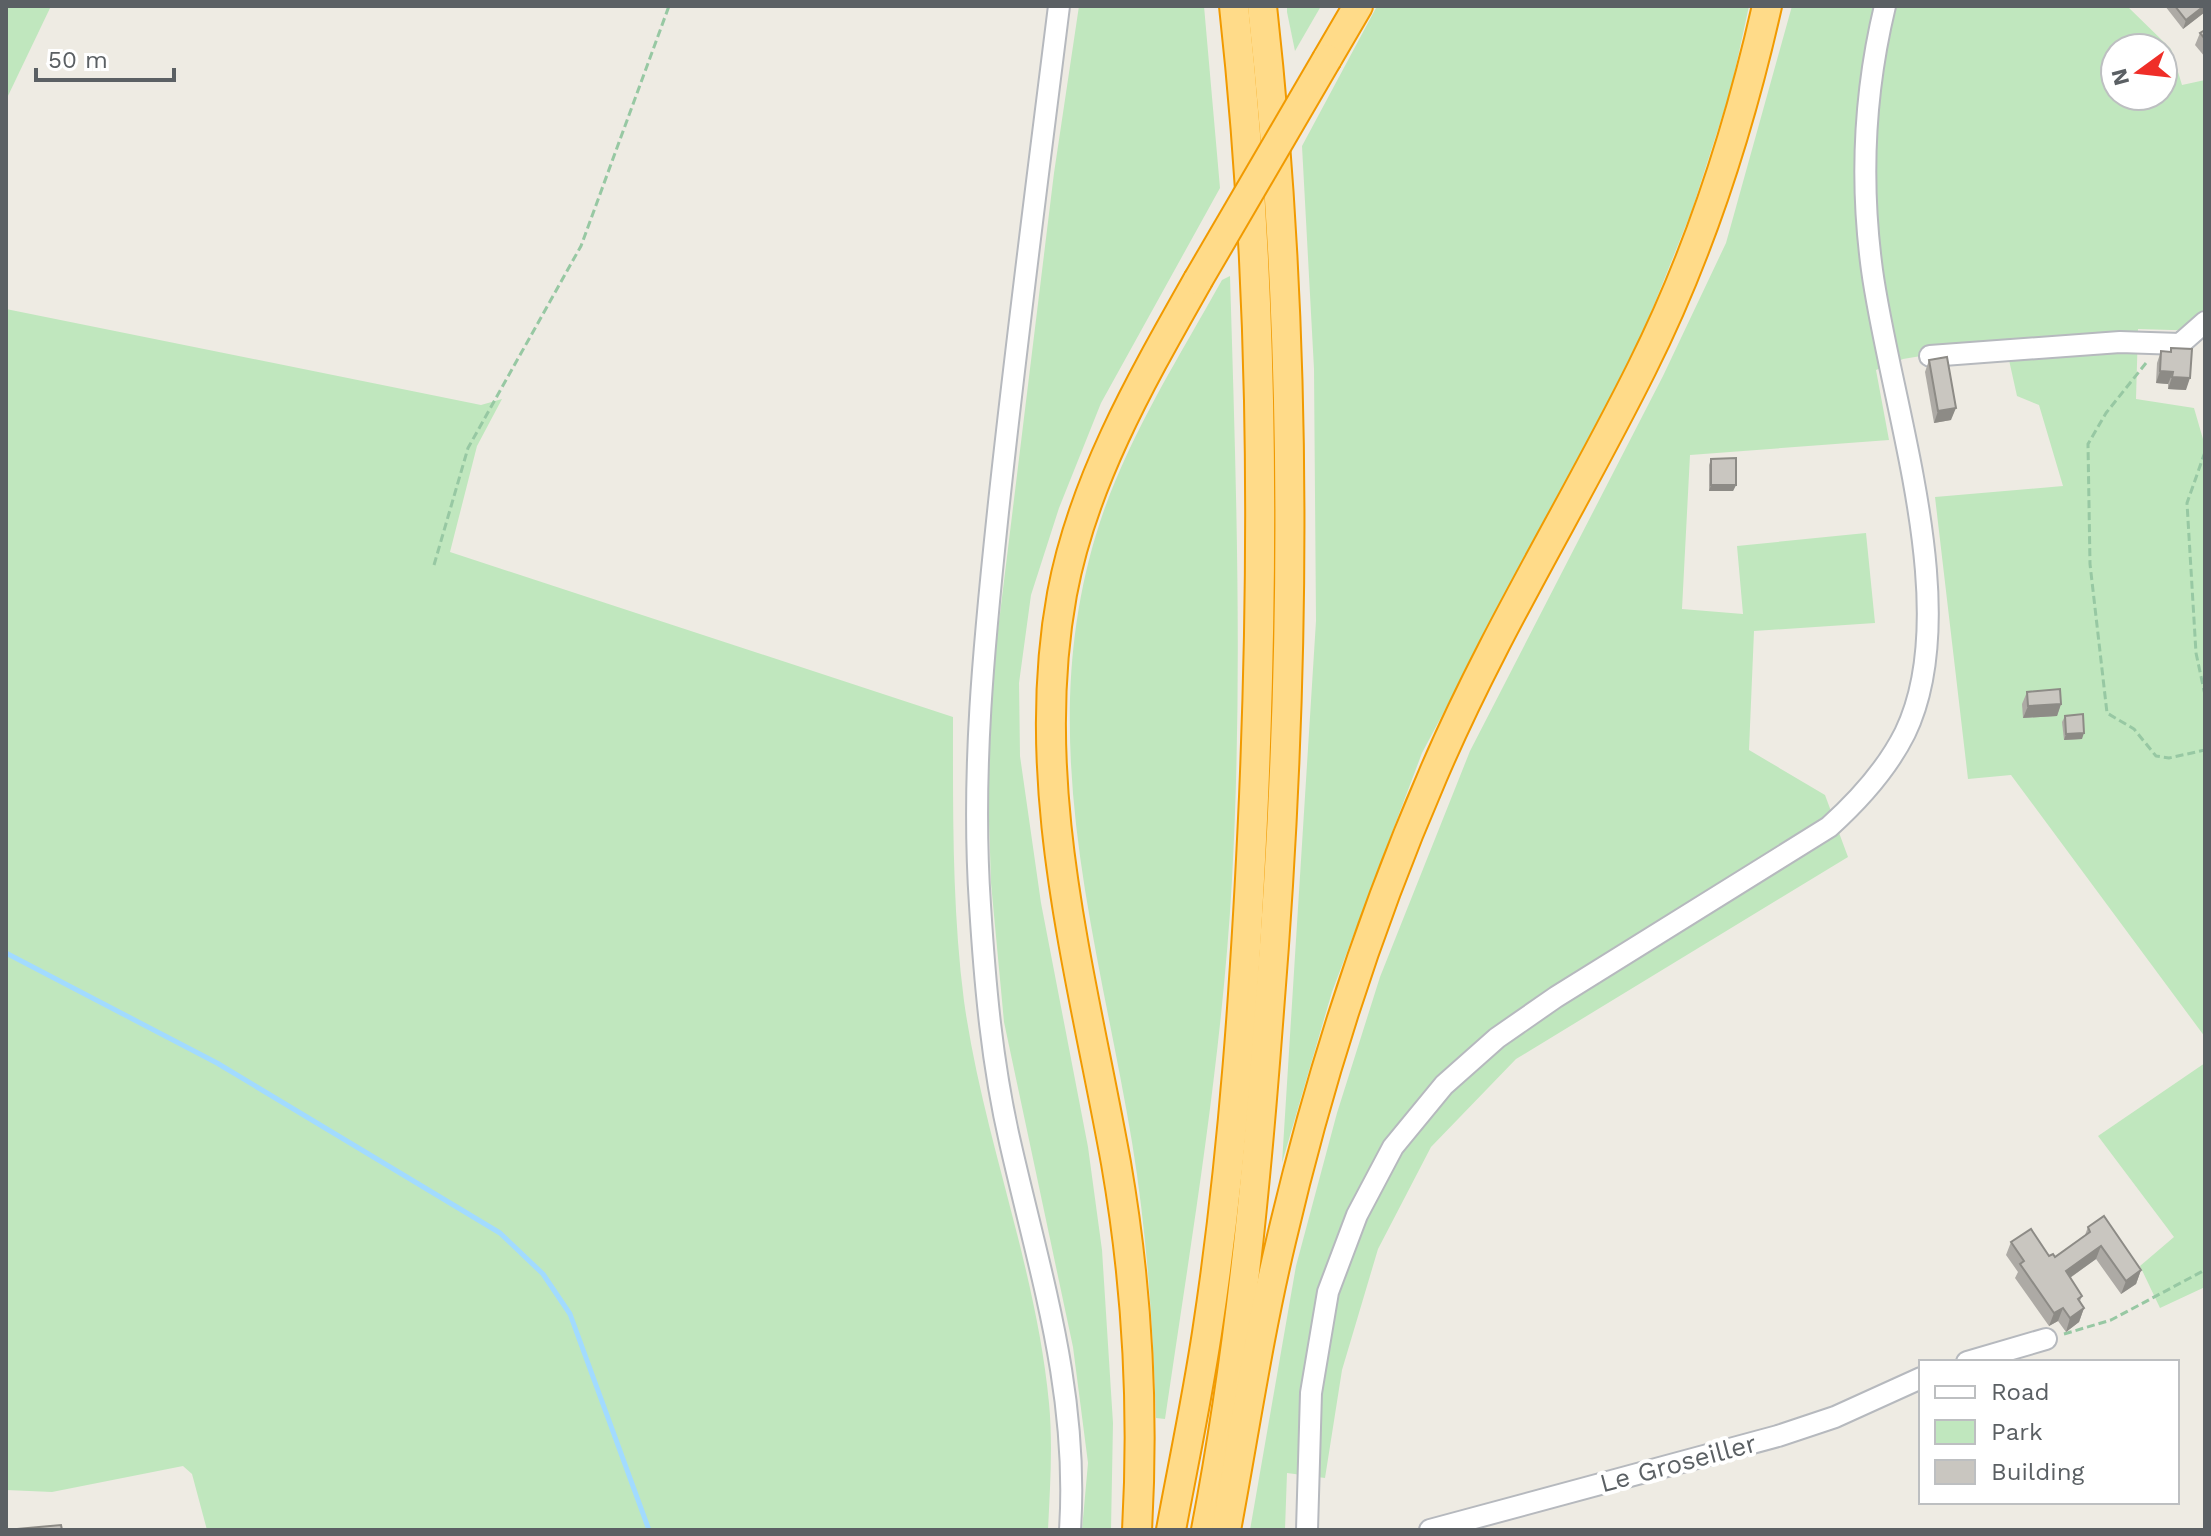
<svg xmlns="http://www.w3.org/2000/svg" width="2211" height="1536" viewBox="0 0 2211 1536" font-family="'Work Sans',sans-serif">
<style>
.green{fill:#c0e7be;fill-rule:evenodd}
.lines{fill:none;stroke-linecap:round;stroke-linejoin:round}
.stream{stroke:#a2dbff;stroke-width:5}
.minor-casing{stroke:#b6b9be;stroke-width:24}
.highway-casing{stroke:#f19a00;stroke-width:32}
.path{stroke:#97c8a3;stroke-width:3;stroke-dasharray:8 4;stroke-linecap:butt}
.minor{stroke:#fff;stroke-width:20}
.highway{stroke:#ffdb89;stroke-width:28}
.highway-bridge-casing{stroke:#f19a00;stroke-width:32;stroke-linecap:butt}
.highway-bridge{stroke:#ffdb89;stroke-width:28}
.wall{fill:#adaaa5}
.shaded-wall{fill:#8d8b86}
.building{fill:#c9c6c0;stroke:#8d8b86;stroke-width:2}
.labels{text-anchor:middle;stroke-width:8;stroke-linejoin:round;paint-order:stroke}
.street-label{font-size:26px;fill:#5b6064;stroke:#fff}
</style>
<rect width="100%" height="100%" fill="#eeebe3"/>
<g class="green">
<polygon points="6,6 51,6 6,100"/>
<polygon points="1079,6 1204,6 1220,188 1101,403 1059,508 1031,595 1019,683 1020,756 1041,903 1088,1147 1102,1250 1113,1423 1111,1530 1082,1530 1088,1463 1073,1347 1004,1022 991,883 988,790 991,687 1054,173"/>
<polygon points="1287,6 1321,6 1295,51 1287,12"/>
<polygon points="1377,6 1749,6 1731,89 1692,210 1634,355 1422,753 1332,992 1282,1163 1316,621 1314,369 1302,146"/>
<path d="M1792,6H2127L2171,49L2182,85L2205,80V331L2138,329L2136,399L2194,408L2205,446V1037L2011,775L1968,779L1935,497L2063,486L2039,405L2017,396L2005,342L1903,359L1876,370L1889,440L1690,455L1682,609L1743,614L1737,546L1866,533L1875,623L1754,631L1749,750L1825,795L1848,857L1516,1059L1431,1147L1378,1249L1342,1370L1325,1478L1287,1473L1285,1530H1250L1296,1266L1337,1113L1380,977L1470,751L1663,376L1726,243ZM2115,48H2163V96H2115Z"/>
<path d="M1230,276C1236,477 1243,678 1232,880C1222,1060 1191,1241 1165,1419L1156,1418C1153,1326 1147,1233 1132,1142C1097,933 1031,733 1100,522C1128,437 1178,359 1222,280Z"/>
<path d="M6,309L481,405L502,399L477,446L450,552L953,717C953,811 952,907 964,1001C983,1137 1036,1266 1049,1403C1053,1445 1050,1488 1048,1530H207L192,1474L183,1466L52,1492L6,1490Z"/>
<polygon points="2205,1063 2205,1287 2160,1308 2140,1266 2174,1237 2098,1136"/>
</g>
<g class="lines">
<polyline class="stream" points="6,953 217,1063 500,1233 543,1274 570,1314 649,1530"/>
<defs>
<g id="minor">
<path d="M1059,6C1038,175 1016,343 998,512C984,644 971,773 980,905C985,985 992,1064 1010,1142C1040,1274 1079,1392 1070,1530"/>
<polyline points="1930,356 2120,342 2180,344 2205,322"/>
<polyline points="1967,1362 2046,1339"/>
<path d="M1307,1530L1311,1393L1328,1292L1357,1215L1393,1147L1444,1085L1497,1038L1556,997L1829,827C1859,800 1887,769 1905,733C1965,609 1890,403 1872,270C1860,181 1864,93 1885,6"/>
<polyline points="1430,1530 1778,1436 1835,1417 1921,1378"/>
</g>
<g id="highway">
<polyline points="1327,59 1358,6"/>
<path d="M1137,1530C1144,1407 1137,1284 1116,1163C1082,975 1027,785 1062,594C1083,481 1142,379 1198,280"/>
<path d="M1171,1530C1183,1465 1197,1399 1207,1333C1234,1156 1246,976 1254,797C1265,533 1263,269 1234,6"/>
<path d="M1206,1530C1239,1359 1256,1185 1269,1011C1296,678 1299,339 1262,6"/>
<path d="M1226,1530C1244,1434 1258,1337 1281,1241C1318,1082 1368,925 1433,775C1493,634 1574,505 1642,368C1699,254 1739,130 1767,6"/>
</g>
</defs>
<use href="#minor" class="minor-casing"/>
<use href="#highway" class="highway-casing"/>
<g class="path">
<polyline points="2146,363 2106,413 2088,444 2090,564 2107,713 2134,729 2156,756 2169,758 2205,750"/>
<polyline points="2205,452 2187,503 2196,653 2205,695"/>
<polyline points="434,565 468,448 581,246 669,6"/>
<polyline points="2064,1334 2111,1320 2205,1270"/>
</g>
<use href="#minor" class="minor"/>
<use href="#highway" class="highway"/>
<defs>
<polyline id="highway-bridge" points="1198,280 1327,59"/>
</defs>
<use href="#highway-bridge" class="highway-bridge-casing"/>
<use href="#highway-bridge" class="highway-bridge"/>
</g>
<g class="wall">
<polygon points="2165,6 2205,6 2205,12 2183,29"/>
<polygon points="2205,30 2205,57 2195,45 2200,33"/>
<polygon points="2171,348 2186,390 2168,389 2168,384 2156,383 2157,363 2161,351 2170,352"/>
<polygon points="1929,360 1951,420 1934,423 1925,372"/>
<polygon points="1711,459 1736,485 1733,491 1709,491 1709,465"/>
<polygon points="2027,692 2061,704 2057,716 2023,718 2022,704"/>
<polygon points="2065,716 2082,739 2064,740 2062,722"/>
<polygon points="2088,1227 2141,1270 2136,1284 2121,1294 2096,1259 2070,1278 2082,1296 2080,1301 2084,1308 2079,1322 2066,1332 2058,1321 2049,1326 2015,1278 2018,1272 2006,1255 2011,1242 2049,1256 2055,1257 2085,1235"/>
</g>
<g class="shaded-wall">
<polygon points="2205,6 2205,12 2183,29 2186,20"/>
<polygon points="2160,371 2173,372 2168,384 2156,383"/>
<polygon points="2172,377 2190,378 2186,390 2168,389"/>
<polygon points="1956,408 1951,420 1934,423 1938,411"/>
<polygon points="1711,485 1736,485 1733,491 1709,491"/>
<polygon points="2061,704 2057,716 2023,718 2028,706"/>
<polygon points="2084,733 2082,739 2064,740 2066,734"/>
<polygon points="2101,1246 2096,1259 2061,1284 2066,1271"/>
<polygon points="2141,1270 2136,1284 2121,1294 2126,1281"/>
<polygon points="2063,1308 2058,1321 2049,1326 2054,1313"/>
<polygon points="2084,1308 2079,1322 2066,1332 2070,1318"/>
</g>
<g class="building">
<polygon points="2175,6 2204,6 2186,20"/>
<polygon points="2205,30 2205,39 2200,33"/>
<polygon points="2171,348 2192,349 2190,378 2172,377 2173,372 2160,371 2161,351 2171,352"/>
<polygon points="1947,357 1956,408 1938,411 1929,360"/>
<polygon points="1736,458 1736,485 1711,485 1711,459"/>
<polygon points="2060,689 2061,704 2028,706 2027,692"/>
<polygon points="2083,714 2084,733 2066,734 2065,716"/>
<polygon points="2104,1216 2141,1270 2126,1281 2101,1246 2066,1271 2082,1296 2078,1299 2084,1308 2070,1318 2063,1308 2054,1313 2020,1264 2024,1261 2011,1242 2031,1229 2049,1256 2053,1254 2055,1257 2090,1232 2088,1227"/>
<polygon points="61,1525 62,1530 6,1530"/>
</g>
<g class="labels">
<g class="street-label">
<text transform="translate(1678 1463) rotate(-15)" y="9">Le Groseiller</text>
</g>
</g>
<rect width="2211" height="1536" fill="none" stroke="#5b6064" stroke-width="16"/>
<rect x="1919" y="1360" width="260" height="144" fill="#ffffff" stroke="#bdbfc1" stroke-width="2"/>
<rect x="1935" y="1386" width="40" height="12" fill="#ffffff" stroke="#bdbfc1" stroke-width="2"/>
<text x="1991" y="1400" font-size="24" fill="#5b6064">Road</text>
<rect x="1935" y="1420" width="40" height="24" fill="#c0e7be" stroke="#bdbfc1" stroke-width="2"/>
<text x="1991" y="1440" font-size="24" fill="#5b6064">Park</text>
<rect x="1935" y="1460" width="40" height="24" fill="#c9c6c0" stroke="#bdbfc1" stroke-width="2"/>
<text x="1991" y="1480" font-size="24" fill="#5b6064">Building</text>
<g transform="translate(2139 72) rotate(255)"><circle r="38" fill="#ffffff" stroke="#bdbfc1" stroke-width="2"/>
<path d="M0-6L14 30L0 20L-14 30Z" fill="#ef2e28"/>
<text y="-12" font-size="22" font-weight="bold" text-anchor="middle" fill="#5b6064">N</text>
</g>
<path d="M36 68v12h138v-12" fill="none" stroke="#5b6064" stroke-width="4"/>
<text x="48" y="68" font-size="24" fill="#5b6064" stroke="#ffffff" stroke-width="6" paint-order="stroke">50 m</text>
</svg>
